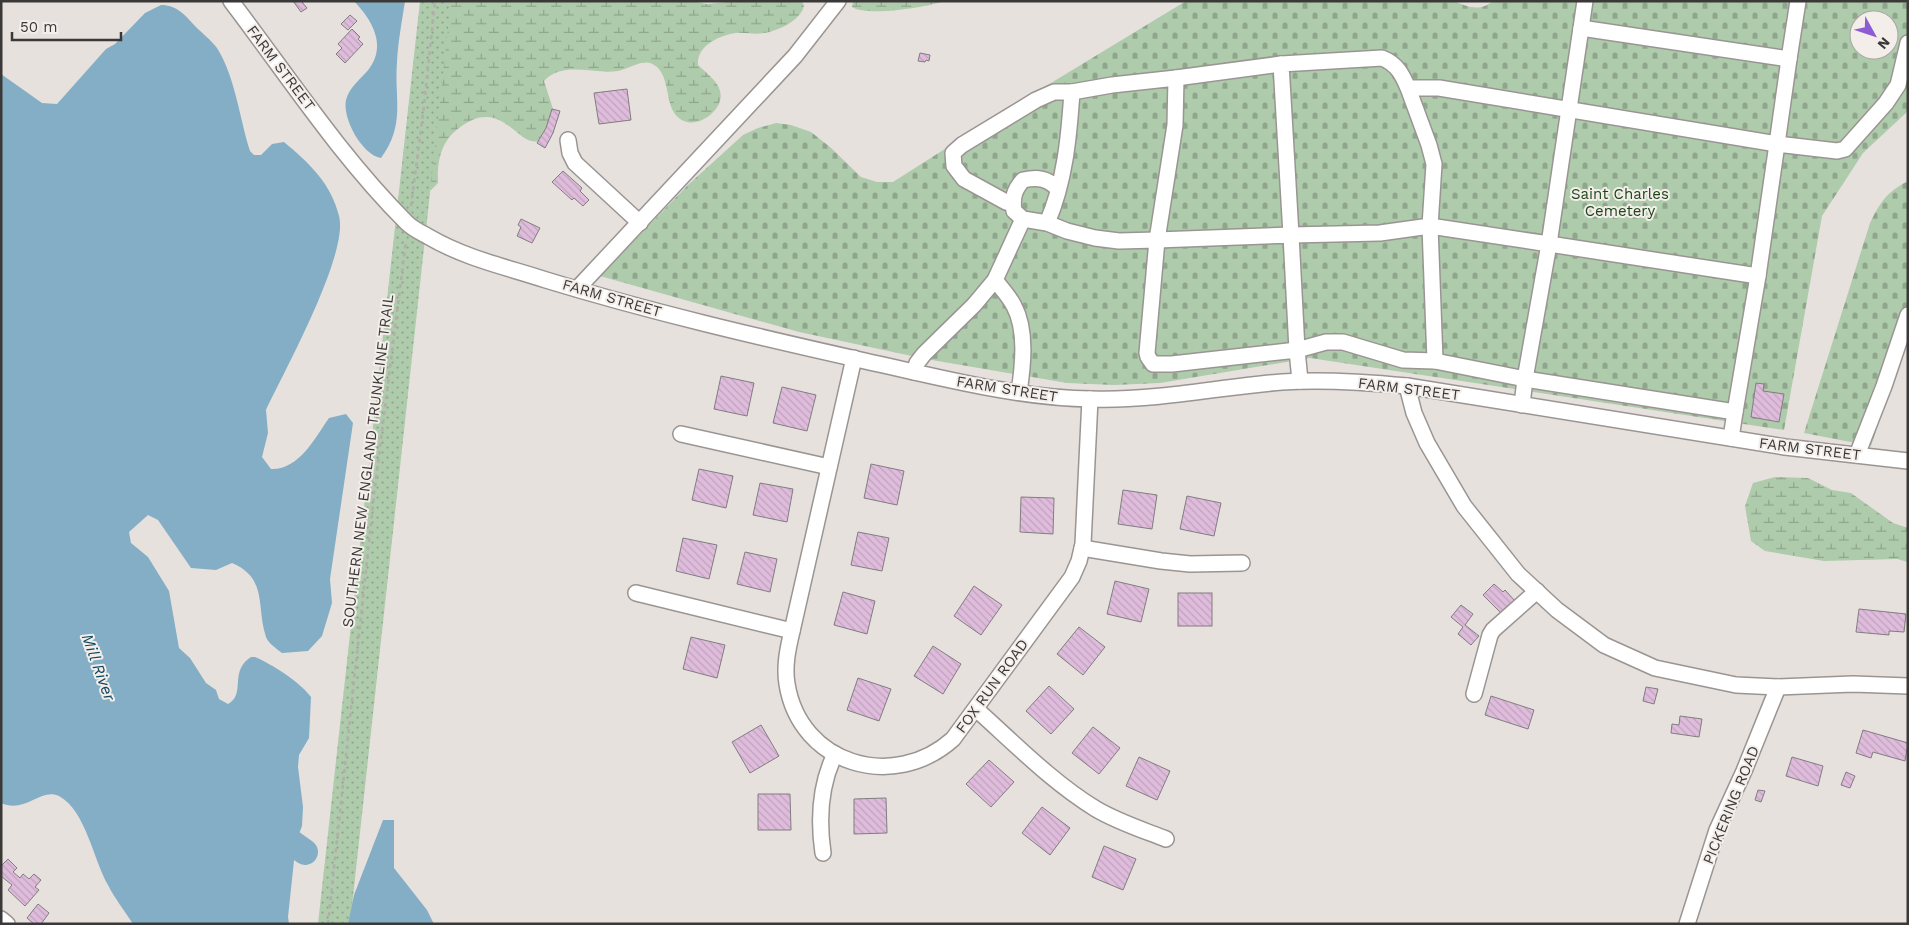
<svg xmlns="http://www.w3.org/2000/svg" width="1909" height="925" viewBox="0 0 1909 925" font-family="'Work Sans',sans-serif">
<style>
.wetland{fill:url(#wetland-marsh)}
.cemetery{fill:url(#cemetery-stones);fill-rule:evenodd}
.park{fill:url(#park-dots)}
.water{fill:#84aec6}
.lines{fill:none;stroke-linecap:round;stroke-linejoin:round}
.river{stroke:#84aec6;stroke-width:26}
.building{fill:url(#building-back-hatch);stroke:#817d81}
.minor-casing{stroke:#9a9592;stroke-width:18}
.path{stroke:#b3aeab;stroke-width:2.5;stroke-dasharray:4 4;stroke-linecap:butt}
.minor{stroke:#fff;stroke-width:15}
.labels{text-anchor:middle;stroke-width:4;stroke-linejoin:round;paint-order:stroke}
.street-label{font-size:15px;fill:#3b3938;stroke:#f3eeea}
.park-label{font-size:15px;fill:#1d471a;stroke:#f3eeea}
.water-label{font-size:16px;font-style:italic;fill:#0d465f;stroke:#f3eeea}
</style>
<defs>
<pattern id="wetland-marsh" width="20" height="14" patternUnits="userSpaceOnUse" patternTransform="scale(1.25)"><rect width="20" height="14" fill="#aecbab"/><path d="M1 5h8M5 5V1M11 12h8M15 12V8" fill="none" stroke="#8fa68c"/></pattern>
<pattern id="cemetery-stones" width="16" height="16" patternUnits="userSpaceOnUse" patternTransform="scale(1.25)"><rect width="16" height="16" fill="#aecbab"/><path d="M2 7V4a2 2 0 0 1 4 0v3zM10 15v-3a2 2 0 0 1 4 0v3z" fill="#8fa68c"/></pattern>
<pattern id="park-dots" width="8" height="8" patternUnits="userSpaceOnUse" patternTransform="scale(1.25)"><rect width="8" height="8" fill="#aecbab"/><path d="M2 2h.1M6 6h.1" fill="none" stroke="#8fa68c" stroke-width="1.8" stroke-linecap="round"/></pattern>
<pattern id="building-back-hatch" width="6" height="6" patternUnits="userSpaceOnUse" patternTransform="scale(1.25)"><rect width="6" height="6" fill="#dfbcdc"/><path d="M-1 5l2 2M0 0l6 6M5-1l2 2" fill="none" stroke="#c0a2be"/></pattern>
</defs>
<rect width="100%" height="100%" fill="#e6e1dd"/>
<g class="wetland">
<path d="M447,1H691L707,4L736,1H802L804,6C800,21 778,31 764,33C755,35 745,32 736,33C720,35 696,46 698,65C705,72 718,81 720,91C725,108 702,126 687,122C662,115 673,82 657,67C645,56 632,68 618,71C594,75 564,60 544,81L553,109L548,124L538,141C517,147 502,95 459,128C441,141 437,161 438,183L431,190L424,189Z"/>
<path d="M853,1H945C927,7 867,17 852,7Z"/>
<polygon points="1775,477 1808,478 1832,490 1851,493 1893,523 1908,528 1908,562 1897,559 1824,561 1765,551 1751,541 1745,506 1753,483"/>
</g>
<g class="cemetery">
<path d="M1186,1H1454C1467,7 1480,12 1493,1H1908V111L1863,153L1822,216L1784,430L1310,358L1160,383L1114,385L1067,383L926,359L799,332L600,276L688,185L743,135L758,128L776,123L791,125L811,132L830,147L861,177L877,182H893L995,117ZM1859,20H1889V50H1859Z"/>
<path d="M1908,181V335L1871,446L1804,433L1870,223C1880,202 1887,192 1908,181Z"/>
</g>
<polygon class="park" points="420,1 451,1 350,924 318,924"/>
<g class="water">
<path d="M354,1H405C402,21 398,42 397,62C394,99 406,124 381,158C362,155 342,118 346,100C350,86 360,80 369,69C387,45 372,20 354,1Z"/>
<path d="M161,5C177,5 185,15 195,26C202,33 211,40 217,48C235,76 240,120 250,151L254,155H261L272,144L284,142C309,163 331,183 339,216C349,254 284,372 266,410L268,433L262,457L271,469C299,470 315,438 329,418L346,414L353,423L330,579L332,603L322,636L308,651L282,653C277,649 268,643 266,637C256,607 268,578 232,563L216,570L191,568L158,520L148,515L129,532L131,543L148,557L169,591L179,648L190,658L206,683L216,690L219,699L228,704C243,696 234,679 242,666C244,662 248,659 251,657H255C273,665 299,681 311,697L309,738L299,755L298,767L303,807L302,826L296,842L288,917L289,924H133C125,911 115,899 108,885C93,859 86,811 59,796C41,787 25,814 1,803V74L42,103L57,104L106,49L115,44L145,13Z"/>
<polygon points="383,820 394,820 394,868 427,910 434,924 348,924 354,895"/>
</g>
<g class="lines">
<polyline class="river" points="267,825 305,852"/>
</g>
<g class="building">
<polygon points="293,1 301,1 307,8 301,12"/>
<polygon points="350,15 357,21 348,30 341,24"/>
<polygon points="352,29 360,37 358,39 363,44 345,63 336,54 342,48 338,44"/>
<polygon points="920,53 930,55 929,61 926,60 925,62 918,61"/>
<polygon points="627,89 631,120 599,124 594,93"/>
<polygon points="552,109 560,111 553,133 545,148 537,143 546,128"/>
<polygon points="563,171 582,188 580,191 589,200 583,206 574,198 572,200 552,182"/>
<polygon points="521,219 540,228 532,243 517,236 521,227 518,225"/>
<polygon points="721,376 754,383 747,416 714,409"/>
<polygon points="1756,383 1764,384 1763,391 1784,394 1779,422 1751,417"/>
<polygon points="782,387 816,395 807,431 773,423"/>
<polygon points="871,464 904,471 897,505 864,498"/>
<polygon points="699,469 733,476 726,508 692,500"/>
<polygon points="760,483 793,489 787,522 753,515"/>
<polygon points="1123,490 1157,495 1152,529 1118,524"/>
<polygon points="1187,496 1221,503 1214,536 1180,529"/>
<polygon points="1021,497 1054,498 1053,534 1020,532"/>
<polygon points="858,532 889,538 882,571 851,565"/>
<polygon points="683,538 717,545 709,579 676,571"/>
<polygon points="745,552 777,559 770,592 737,584"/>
<polygon points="1115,581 1149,589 1141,622 1107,614"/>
<polygon points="1494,584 1503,592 1505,590 1515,601 1502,614 1483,595"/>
<polygon points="974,586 1002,605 981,635 954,616"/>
<polygon points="843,592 875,601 867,634 834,625"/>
<rect x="1178" y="593" width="34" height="33"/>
<polygon points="1461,605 1473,614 1465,625 1479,636 1471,645 1458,634 1463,627 1451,617"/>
<polygon points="1859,609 1906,614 1904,632 1889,631 1889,635 1856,632"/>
<polygon points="1079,627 1105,647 1083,675 1057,654"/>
<polygon points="691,637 725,645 717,678 683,669"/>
<polygon points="933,646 961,664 943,694 914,676"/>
<polygon points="858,678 891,689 879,721 847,710"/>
<polygon points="1049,686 1074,709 1051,734 1026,711"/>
<polygon points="1646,687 1658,689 1654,704 1643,701"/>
<polygon points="1491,696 1534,710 1528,729 1485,715"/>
<polygon points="1680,716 1702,719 1699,737 1671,733 1672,724 1679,725"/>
<polygon points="761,725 779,756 750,773 732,742"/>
<polygon points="1093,727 1120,748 1099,774 1072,753"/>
<polygon points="1863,730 1908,743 1905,761 1873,752 1871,758 1856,753"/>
<polygon points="1139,757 1170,771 1157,800 1126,786"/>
<polygon points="1792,757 1823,766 1818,786 1786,776"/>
<polygon points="989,760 1014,782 991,807 966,784"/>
<polygon points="1846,772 1855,776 1850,788 1841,785"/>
<polygon points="1758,790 1765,791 1761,802 1755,800"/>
<polygon points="758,794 790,794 791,830 758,830"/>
<polygon points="886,798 887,833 854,834 854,799"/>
<polygon points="1042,807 1070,828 1050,855 1022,833"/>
<polygon points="1104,846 1136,859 1123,890 1092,877"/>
<polygon points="8,859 17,868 13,872 20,878 23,874 29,879 34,874 41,880 35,887 39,890 25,906 8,890 12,885 1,876 1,866"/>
<polygon points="38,904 49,913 41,924 34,924 27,918"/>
</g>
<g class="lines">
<defs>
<g id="minor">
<path d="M231,1C288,76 340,156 407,223C413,229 422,233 429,237C465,258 506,267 546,280C651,312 758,337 865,361C939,377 1016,398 1092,399C1156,401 1219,387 1282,382C1324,379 1365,382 1407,386L1785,447L1908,461"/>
<polyline points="1585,1 1549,244 1758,276"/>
<polyline points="1581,28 1789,59 1798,1"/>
<polyline points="1176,78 1281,64"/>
<path d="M1408,88L1429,145L1434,164L1430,226L1380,233L1291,235L1281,64L1382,58C1397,64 1402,74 1408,88H1439L1777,144L1789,59"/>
<polyline points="568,140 570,153 575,163 640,223"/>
<path d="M1058,189C1047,178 1038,177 1023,180C1014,190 1012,198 1014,211L1023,219L1047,223L1067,231L1095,238L1119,241L1157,240L1147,353L1148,357L1153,364H1172L1297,350L1300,381"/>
<polyline points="1013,203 1006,202 964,179 954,166 953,153 962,145 1036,100 1054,92 1072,92"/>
<path d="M1047,223C1065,182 1069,136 1072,92L1112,85L1176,78L1175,125L1157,240L1291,235L1297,350L1326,342H1343L1403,360L1435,361L1525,379L1735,412L1731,438"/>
<path d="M995,280C1001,288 1009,296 1014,306C1027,330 1023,366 1019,392"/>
<polyline points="577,289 795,56 838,1"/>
<path d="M854,358L792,631C788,648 784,666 787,684C800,765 894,792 953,739L1072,577L1079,561L1083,544L1090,399"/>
<polyline points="1435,361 1430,226 1549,244 1525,379 1522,405"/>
<polyline points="914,372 917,363 924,354 974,305 995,280 1023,219"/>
<polyline points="1407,386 1414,413 1427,443 1464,506 1518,574 1557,610 1604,645 1655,668 1736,685 1778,687 1853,684 1908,686"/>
<polyline points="1735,412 1758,276 1777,144 1837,151 1845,149 1886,103 1898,85 1908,43"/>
<polyline points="681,434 829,467"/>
<polyline points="1857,455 1884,386 1908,315"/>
<polyline points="1082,548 1161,561 1190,564 1242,563"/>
<polyline points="636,593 792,631"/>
<polyline points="1474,694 1490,635 1493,630 1537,591"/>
<path d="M976,709C1014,743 1052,782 1096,809C1118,822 1143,830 1166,839"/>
<path d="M823,853C818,819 820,785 835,754"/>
<polyline points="1,919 7,924"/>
<polyline points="1687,924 1717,830 1744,771 1778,687"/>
</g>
</defs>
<use href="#minor" class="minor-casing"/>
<g class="path">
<polyline points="411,206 424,106 435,1"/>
<polyline points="328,924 374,495 406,241"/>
</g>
<use href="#minor" class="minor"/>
</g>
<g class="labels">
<g class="street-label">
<text transform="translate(281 68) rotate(53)" y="5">FARM STREET</text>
<text transform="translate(612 298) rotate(16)" y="5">FARM STREET</text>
<text transform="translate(1007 389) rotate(9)" y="5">FARM STREET</text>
<text transform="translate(1409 389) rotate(7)" y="5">FARM STREET</text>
<text transform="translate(1810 449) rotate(7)" y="5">FARM STREET</text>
<text transform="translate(368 461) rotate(-83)" y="5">SOUTHERN NEW ENGLAND TRUNKLINE TRAIL</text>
<text transform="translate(992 686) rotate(-54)" y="5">FOX RUN ROAD</text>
<text transform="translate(1731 805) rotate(-68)" y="5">PICKERING ROAD</text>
</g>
<g class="park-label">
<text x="1620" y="199">Saint Charles<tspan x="1620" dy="17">Cemetery</tspan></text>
</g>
<g class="water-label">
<text transform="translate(99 667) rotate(70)" y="6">Mill River</text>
</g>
</g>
<rect width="1909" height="925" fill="none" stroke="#3b3938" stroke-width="5"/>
<g transform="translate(1874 35) rotate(130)"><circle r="24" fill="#f3eeea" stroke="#a9a6a3"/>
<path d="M0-4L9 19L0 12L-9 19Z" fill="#8d5bd4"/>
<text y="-8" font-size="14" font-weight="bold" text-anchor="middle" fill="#3b3938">N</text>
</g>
<path d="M12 32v8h109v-8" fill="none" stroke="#3b3938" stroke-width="2.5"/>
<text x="20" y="32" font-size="15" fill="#3b3938" stroke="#f3eeea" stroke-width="4" paint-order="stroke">50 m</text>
</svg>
